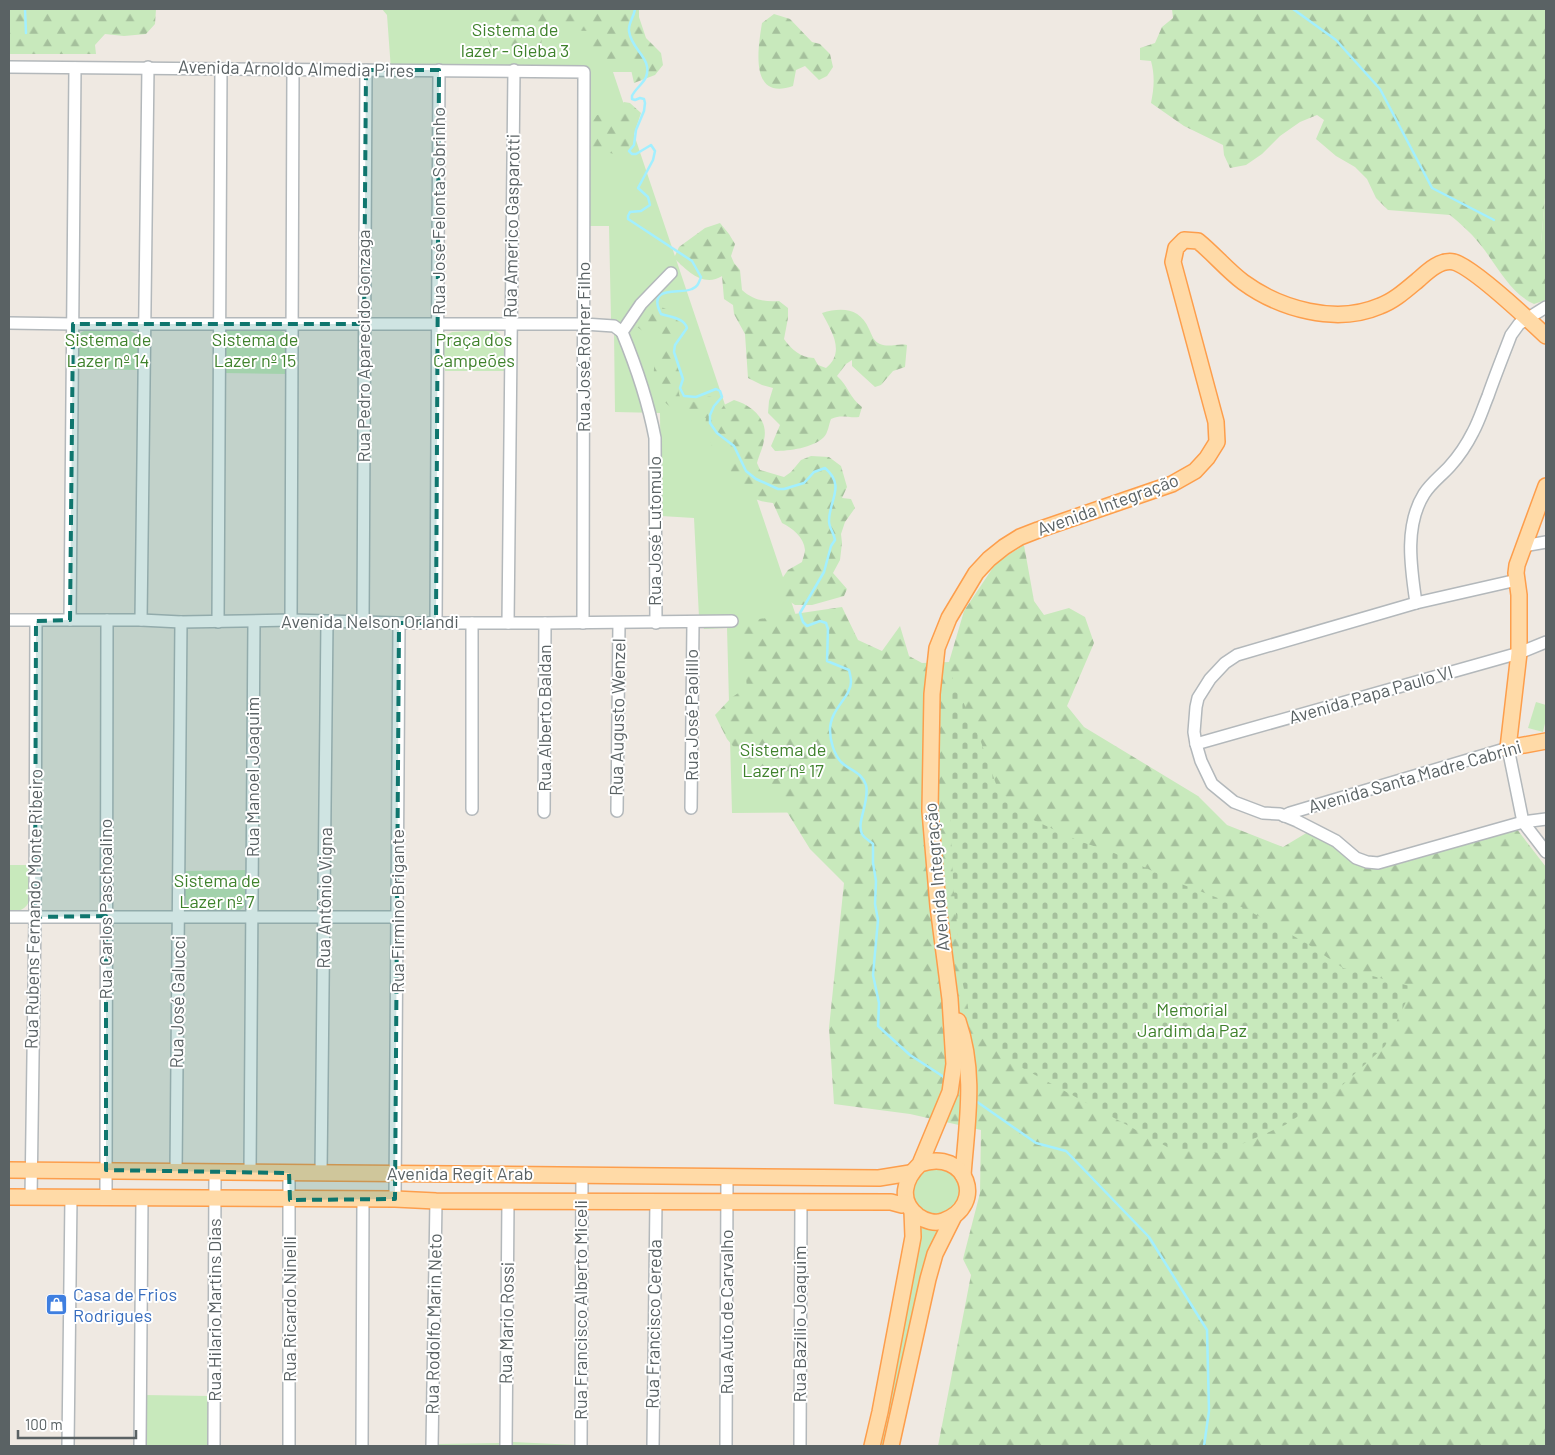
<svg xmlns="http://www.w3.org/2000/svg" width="1555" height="1455" viewBox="0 0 1555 1455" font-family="Barlow,sans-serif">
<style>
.green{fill:#c8e9bc}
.forest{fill:url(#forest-firs)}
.cemetery{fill:url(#cemetery-stones)}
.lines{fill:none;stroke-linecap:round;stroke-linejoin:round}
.stream{stroke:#a2efff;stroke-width:2.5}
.minor-casing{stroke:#b3b8bb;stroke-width:14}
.major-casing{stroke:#fd9e4c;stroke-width:18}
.minor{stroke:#fff;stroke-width:11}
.major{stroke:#ffdaa7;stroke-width:15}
.marked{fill:#0f766e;fill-opacity:0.2;stroke:#0f766e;stroke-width:4;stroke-dasharray:10 6;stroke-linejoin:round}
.labels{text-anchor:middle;stroke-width:4;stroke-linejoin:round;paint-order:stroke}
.park-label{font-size:18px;fill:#3f822c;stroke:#fff}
.street-label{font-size:18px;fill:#5a6264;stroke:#fff}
.shop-label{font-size:18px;fill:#366cbe;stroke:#fff;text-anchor:start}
</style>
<defs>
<pattern id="forest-firs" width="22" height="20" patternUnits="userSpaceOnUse" patternTransform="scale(1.25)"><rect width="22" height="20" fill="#c8e9bc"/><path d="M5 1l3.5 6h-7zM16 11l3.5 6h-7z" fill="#a5c09c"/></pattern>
<pattern id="cemetery-stones" width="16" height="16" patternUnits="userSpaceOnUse" patternTransform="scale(1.25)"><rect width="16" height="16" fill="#c8e9bc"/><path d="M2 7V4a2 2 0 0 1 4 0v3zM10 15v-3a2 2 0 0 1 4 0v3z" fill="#a5c09c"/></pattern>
</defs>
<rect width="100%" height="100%" fill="#efe9e2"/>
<g class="green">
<polygon points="382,9 634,9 647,72 613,72 826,705 852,812 732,813 727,628 704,629 699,617 694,518 661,516 660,413 615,412 614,331 589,320 611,319 609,226 589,226 584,72 391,70 387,15"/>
<polygon points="1546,186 1546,243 1541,243"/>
<polygon points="275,328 285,333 287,374 223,373 224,335 227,330 231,329"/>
<path d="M128,330L138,335L140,370L76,369C76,358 72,335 84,331Z"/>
<path d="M493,330C510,336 505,356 506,371H445L443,343L445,336L452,332Z"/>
<polygon points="1536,702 1546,705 1546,719 1543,732 1528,728"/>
<path d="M9,865H30C30,887 38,912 9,912Z"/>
<path d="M248,870C248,885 253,907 235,912H194L189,910L185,898V871Z"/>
<polygon points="935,1165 958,1176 962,1197 944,1216 923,1213 911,1195 916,1175"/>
<polygon points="915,1221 941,1225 885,1446 877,1446 920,1245"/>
<polygon points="144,1395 211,1396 209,1446 144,1446"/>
<polygon points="512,1442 577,1445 577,1446 512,1446"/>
<polygon points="503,1443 503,1446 437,1446 437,1444"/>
</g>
<g class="forest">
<polygon points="9,9 156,9 155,24 146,34 124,36 105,34 95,45 96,54 9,54"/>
<path d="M495,9H639V17L646,38L661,53L663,65L655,75L634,83L630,65L623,59L618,68L614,72L593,59V31L543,30L539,61L532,62C518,49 511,39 491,47L488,40L493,31L503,23L494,14Z"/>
<path d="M1172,9H1546V186L1541,243H1546V300L1534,304C1509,293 1496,263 1479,243C1470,232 1460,223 1450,215L1388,210L1376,198L1367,179L1355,167L1336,156L1316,139L1324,120L1317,115L1300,122L1280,136L1262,154L1246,165L1230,168L1224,155L1223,145L1184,126L1151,103C1154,88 1155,76 1151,61L1140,60V48L1155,43L1162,27L1173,18Z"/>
<path d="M774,14L790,19L812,42L820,44L830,54L833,67L827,76L819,80L805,66L796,70L793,86C749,101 758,48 762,23Z"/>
<path d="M624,102L630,103L641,113L631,143L625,154L619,155L601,151L588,152L589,127L597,115C609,114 615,111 624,102Z"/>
<path d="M720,223L729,234L735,244L731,256L734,263L740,270L742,290C753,300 764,302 779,301L788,308V318L784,339C791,349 801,358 814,358L818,365L826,368C846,352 831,330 822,313C842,307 860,308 869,329C872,335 873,341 880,344C889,348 898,343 907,345L905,367L893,371L881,385L875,387L852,366V360L846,364L837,376C849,387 849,397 862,407L859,417C847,418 842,414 831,419C829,424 828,433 824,437C813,448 789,451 775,451L771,446L780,425L768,413L769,401L773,388L762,385L748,378L745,334L734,314L733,305L724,299L722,276C704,288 687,271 674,258L679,247L705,228Z"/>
<path d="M652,303L666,309L682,325C681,333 676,339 673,346C669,359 682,368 680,380C679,388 677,391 681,399L696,402L709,396L715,398V401L710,402L707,413L718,414L724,405L734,400C751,405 769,419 764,440C763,448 759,455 757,463L760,470L784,477L791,472L801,460L811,456L829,457L841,466L847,487L842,498L851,499L855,508L845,522L841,534L842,543L840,560L833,573L847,589L844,596L812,605H795L783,597L781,580L788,570L802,562C803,558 805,553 805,550C804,537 792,528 782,523L773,503C753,501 736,493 731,473C729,463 729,460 723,451L713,449L705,427L706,418C697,416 688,416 680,412C646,397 652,369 660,339C656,333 652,331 644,332L637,327L636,319Z"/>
<polygon points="1024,545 1034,601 1044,615 1069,608 1085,617 1094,643 1067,706 1084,727 1198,796 1227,825 1283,847 1308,832 1335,845 1351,862 1372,867 1399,864 1516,828 1546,867 1546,1446 938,1446 971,1275 963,1259 980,1193 981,1130 910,1114 834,1104 829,1028 844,883 810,849 784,807 727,739 715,715 731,698 747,687 739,622 842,607 858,640 882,651 900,626 909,656 922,663 949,662 964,611 996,563"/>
</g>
<polygon class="cemetery" points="949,670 981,742 996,784 1018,813 1079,841 1114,853 1176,882 1244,908 1306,943 1343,968 1413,987 1385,1046 1336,1091 1285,1125 1221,1153 1171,1149 1004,1058 970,1017 962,980 953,881 948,749"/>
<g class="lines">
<g class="stream">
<polyline points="25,9 26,33"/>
<path d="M635,9C634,17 628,23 629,31C631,50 653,58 646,77C643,84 635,89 632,96V99L635,100L640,98L644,99L645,103L644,111L636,130L634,145L629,151L632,154H636L651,145L655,151L653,160L638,188L648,197L650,205L641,211L630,212L628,216V219L692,261L701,277C699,282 698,287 692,289C680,295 646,284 661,314C670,317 684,318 687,328L675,345L674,352L683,379L680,388L684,396L696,397L716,389L720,391L722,397L714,406L710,415V423L717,433L734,446L746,471L756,479L778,489H784L804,483L814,472L825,468C846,486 829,500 829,521C829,528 834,533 835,540L831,546L824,572L800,613L803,622L807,626L820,621L826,623L828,629L827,661L849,670C850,674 851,678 851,682C851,697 830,709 830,730C830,741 834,754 841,762C849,770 862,772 866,785C870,802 856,822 862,834C864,838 870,841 873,844V863L876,881L875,904L878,920L873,975L879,1003L878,1026L910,1055L947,1079"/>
<polyline points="1293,9 1336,40 1380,89 1432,188 1494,220"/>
<polyline points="973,1099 1036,1143 1066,1151 1149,1237 1207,1330 1209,1411 1204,1446"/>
</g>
<defs>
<g id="minor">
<polyline points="9,67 584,72 583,623"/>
<polyline points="9,323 73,324 584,324 614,326 622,332"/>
<path d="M622,332C636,366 648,401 655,438L656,623"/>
<polyline points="622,332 641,304 671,273"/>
<polyline points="1523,546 1546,542"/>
<polyline points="1517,580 1416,603 1237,655 1225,663 1210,679 1198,698 1196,707 1194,732 1196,744 1201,761 1212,784 1234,802 1263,813 1280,814 1297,821 1336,841 1356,858 1367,862 1378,863 1523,822 1546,819"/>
<path d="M1416,603C1411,568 1404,526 1424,494C1431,483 1441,476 1450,466C1459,456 1467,444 1473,432C1479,421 1483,408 1488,396C1495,376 1503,356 1511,335L1519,324L1546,307"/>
<polyline points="9,620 141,620 181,622 291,620 399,623 545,623 732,621"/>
<polyline points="70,620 75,68"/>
<polyline points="141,620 148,67"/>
<polyline points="291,620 293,69"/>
<polyline points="363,621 366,70"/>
<polyline points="218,622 221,69"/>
<polyline points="436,623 439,70"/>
<polyline points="508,623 514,70"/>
<polyline points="1196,744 1519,653 1546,642"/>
<polyline points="691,808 693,623"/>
<polyline points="472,809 472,623"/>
<polyline points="617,811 619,623"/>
<polyline points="544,812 545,623"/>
<polyline points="1284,816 1290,813 1508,748 1523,822 1546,852"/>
<polyline points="9,917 398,917"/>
<polyline points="176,1172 181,622"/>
<polyline points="250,1172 254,622"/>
<polyline points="321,1173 327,622"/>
<polyline points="31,1198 35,917 36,621"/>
<polyline points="106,1198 107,620"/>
<polyline points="395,1199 399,623"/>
<polyline points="68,1446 71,1198"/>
<polyline points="140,1446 142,1199"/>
<polyline points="214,1446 215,1173"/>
<polyline points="289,1446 289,1173"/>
<polyline points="362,1446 363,1199"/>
<polyline points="432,1446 436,1201"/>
<polyline points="506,1446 508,1201"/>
<polyline points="581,1446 582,1174"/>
<polyline points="653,1446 656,1201"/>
<polyline points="726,1446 727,1177"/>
<polyline points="800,1446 801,1202"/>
</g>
<g id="major">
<polyline points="1546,486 1517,565 1516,573 1519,595 1519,653 1508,748 1546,741"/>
<path d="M958,1021C976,1073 967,1121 963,1175"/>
<path d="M920,1164C967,1147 987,1206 943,1221C935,1224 925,1221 918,1216C898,1201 904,1179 920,1164L950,1092L954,1064L950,999L938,906L930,811L932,694L937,648L949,618L976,573L989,559L1004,547L1020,537L1038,530L1172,484L1195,471L1207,458L1217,442L1216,422L1173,262L1176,248L1184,240L1198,241C1214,254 1227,270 1243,282C1280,309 1336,325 1380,306C1394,301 1406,290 1418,280C1427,272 1440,259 1454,262C1474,268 1528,319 1546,336"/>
<polyline points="9,1170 879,1178 910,1173"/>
<polyline points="9,1197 395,1199 436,1201 891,1202 902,1205 906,1203"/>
<polyline points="872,1446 880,1412 913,1237 912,1211"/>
<polyline points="891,1446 928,1279 935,1254 953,1218"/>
</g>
</defs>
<use href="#minor" class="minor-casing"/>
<use href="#major" class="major-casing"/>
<use href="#minor" class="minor"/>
<use href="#major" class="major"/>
</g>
<path class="marked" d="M366,70H439L436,623H399L395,1199L290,1200L289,1173L106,1170V916L35,917L36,621L70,620L73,324H364Z"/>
<defs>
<symbol id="shop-square" viewBox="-11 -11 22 22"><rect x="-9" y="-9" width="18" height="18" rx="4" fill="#3f7fe0" stroke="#fff"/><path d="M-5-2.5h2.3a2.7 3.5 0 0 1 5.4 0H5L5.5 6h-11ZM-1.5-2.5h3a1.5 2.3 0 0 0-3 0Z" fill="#fff"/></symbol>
</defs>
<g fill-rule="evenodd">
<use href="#shop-square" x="44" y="1292" width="25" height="25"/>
</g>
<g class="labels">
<g class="park-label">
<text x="515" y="36">Sistema de<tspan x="515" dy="21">lazer - Gleba 3</tspan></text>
<text x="108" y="346">Sistema de<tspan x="108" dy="21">Lazer nº 14</tspan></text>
<text x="255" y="346">Sistema de<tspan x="255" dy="21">Lazer nº 15</tspan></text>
<text x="474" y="346">Praça dos<tspan x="474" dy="21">Campeões</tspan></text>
<text x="783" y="756">Sistema de<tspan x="783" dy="21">Lazer nº 17</tspan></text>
<text x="217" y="887">Sistema de<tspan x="217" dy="21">Lazer nº 7</tspan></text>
<text x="1192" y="1016">Memorial<tspan x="1192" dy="21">Jardim da Paz</tspan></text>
</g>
<g class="street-label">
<text transform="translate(296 69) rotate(1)" y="6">Avenida Arnoldo Almedia Pires</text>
<text transform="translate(439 211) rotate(-90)" y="6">Rua José Felonta Sobrinho</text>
<text transform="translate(512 226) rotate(-89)" y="6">Rua Americo Gasparotti</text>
<text transform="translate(364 346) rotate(-90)" y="6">Rua Pedro Aparecido Gonzaga</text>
<text transform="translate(584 347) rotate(-90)" y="6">Rua José Rohrer Filho</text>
<text transform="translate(1108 505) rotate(-20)" y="6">Avenida Integração</text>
<text transform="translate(655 531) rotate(-90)" y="6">Rua José Lutomulo</text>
<text x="370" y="628">Avenida Nelson Orlandi</text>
<text transform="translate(1371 695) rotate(-16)" y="6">Avenida Papa Paulo VI</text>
<text transform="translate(692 715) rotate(-90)" y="6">Rua José Paolillo</text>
<text transform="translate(618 717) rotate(-89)" y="6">Rua Augusto Wenzel</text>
<text transform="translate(545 718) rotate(-90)" y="6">Rua Alberto Baldan</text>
<text transform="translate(253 777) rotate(-90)" y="6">Rua Manoel Joaquim</text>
<text transform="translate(1415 777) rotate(-16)" y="6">Avenida Santa Madre Cabrini</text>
<text transform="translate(937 877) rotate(-95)" y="6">Avenida Integração</text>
<text transform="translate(325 898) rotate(-89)" y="6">Rua Antônio Vigna</text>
<text transform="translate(34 909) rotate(-89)" y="6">Rua Rubens Fernando Monte Ribeiro</text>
<text transform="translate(106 909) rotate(-90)" y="6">Rua Carlos Paschoalino</text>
<text transform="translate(398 911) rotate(-90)" y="6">Rua Firmino Brigante</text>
<text transform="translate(178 1002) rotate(-89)" y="6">Rua José Galucci</text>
<text x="460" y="1180">Avenida Regit Arab</text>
<text transform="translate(290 1309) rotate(-90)" y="6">Rua Ricardo Ninelli</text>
<text transform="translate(215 1310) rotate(-90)" y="6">Rua Hilario Martins Dias</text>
<text transform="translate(581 1310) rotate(-90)" y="6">Rua Francisco Alberto Miceli</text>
<text transform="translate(727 1312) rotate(-90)" y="6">Rua Auto de Carvalho</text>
<text transform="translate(507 1323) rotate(-89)" y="6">Rua Mario Rossi</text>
<text transform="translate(434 1324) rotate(-89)" y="6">Rua Rodolfo Marin Neto</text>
<text transform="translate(654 1324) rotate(-89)" y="6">Rua Francisco Cereda</text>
<text transform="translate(800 1324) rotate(-90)" y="6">Rua Bazilio Joaquim</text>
</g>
<g class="shop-label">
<text x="73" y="1301">Casa de Frios<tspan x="73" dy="21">Rodrigues</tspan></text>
</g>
</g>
<rect width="1555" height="1455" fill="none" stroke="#5a6264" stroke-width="20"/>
<path d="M18 1430v8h118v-8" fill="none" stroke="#5a6264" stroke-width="2.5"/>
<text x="25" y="1430" font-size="15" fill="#5a6264" stroke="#ffffff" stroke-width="4" paint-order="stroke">100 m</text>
</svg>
